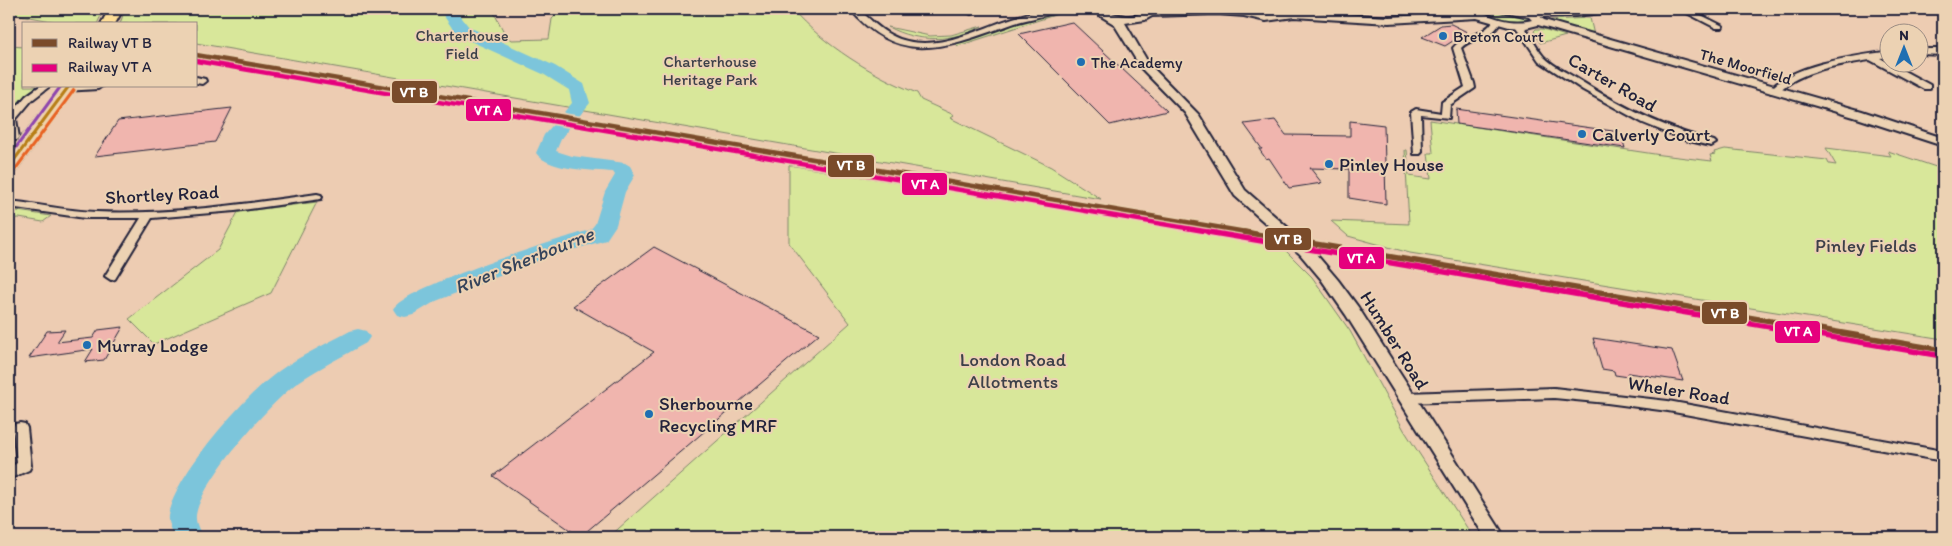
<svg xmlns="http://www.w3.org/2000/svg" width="1952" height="546" viewBox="0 0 1952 546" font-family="Itim,sans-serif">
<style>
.green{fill:#d8e79a;stroke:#7d846a}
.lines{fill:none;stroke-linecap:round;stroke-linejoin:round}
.river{fill:#7bc5db;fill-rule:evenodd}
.building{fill:#f0b5ae;stroke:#22223b}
.street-casing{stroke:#22223b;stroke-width:4}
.secondary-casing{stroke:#22223b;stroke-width:4}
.highway-casing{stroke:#22223b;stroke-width:4}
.street{fill:#ecd2b3;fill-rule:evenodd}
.secondary{fill:#ecd2b3;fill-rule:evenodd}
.highway{fill:#fedd96;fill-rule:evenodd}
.bus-1-casing{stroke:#ecd2b3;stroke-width:6}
.bus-2-casing{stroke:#ecd2b3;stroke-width:6}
.bus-3-casing{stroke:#ecd2b3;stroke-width:6}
.bus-1{stroke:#b77e12;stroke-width:3}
.bus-2{stroke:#e86223;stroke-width:3}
.bus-3{stroke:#8e44ad;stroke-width:3}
.rail-1-far1-casing{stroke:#ecd2b3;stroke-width:8}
.rail-1-casing{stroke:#ecd2b3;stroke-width:9}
.rail-2-far1-casing{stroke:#ecd2b3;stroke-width:8}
.rail-2-casing{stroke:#ecd2b3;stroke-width:9}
.rail-1-far1{stroke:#7a4b2a;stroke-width:4.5}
.rail-1{stroke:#7a4b2a;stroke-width:5.5}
.rail-2-far1{stroke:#e5007d;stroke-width:4.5}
.rail-2{stroke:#e5007d;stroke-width:5.5}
.poi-dot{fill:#1f6fb2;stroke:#ecd2b3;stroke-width:2}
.labels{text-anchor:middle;stroke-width:4;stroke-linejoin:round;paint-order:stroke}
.far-park-label{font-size:16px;fill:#3d4049;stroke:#ecd2b3}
.far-poi-label{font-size:16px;fill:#22223b;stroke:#ecd2b3;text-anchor:start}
.far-street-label{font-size:16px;fill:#22223b;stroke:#ecd2b3}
.street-label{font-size:19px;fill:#22223b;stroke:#ecd2b3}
.poi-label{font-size:19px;fill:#22223b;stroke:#ecd2b3;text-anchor:start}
.park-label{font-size:19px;fill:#3d4049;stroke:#ecd2b3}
.water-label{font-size:20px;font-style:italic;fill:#34435b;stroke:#ecd2b3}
.line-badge{stroke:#ecd2b3;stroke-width:2}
.badge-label{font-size:14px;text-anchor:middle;font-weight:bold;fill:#fff}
</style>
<rect width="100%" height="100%" fill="#edccb2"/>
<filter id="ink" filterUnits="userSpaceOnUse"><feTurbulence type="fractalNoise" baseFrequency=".02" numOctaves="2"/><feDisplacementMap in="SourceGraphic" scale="10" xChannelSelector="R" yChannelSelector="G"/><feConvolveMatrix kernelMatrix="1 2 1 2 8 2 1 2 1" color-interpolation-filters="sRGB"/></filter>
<g filter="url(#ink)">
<g class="green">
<polygon points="9,9 104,9 97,24 67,24 9,13"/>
<path d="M125,9H492L506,36L511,40L549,39L552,19L555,16L551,9H792C822,44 875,77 917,93L921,100L954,115L950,118L1051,167L1101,199L196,43V24H120Z"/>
<polygon points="1486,10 1493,10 1530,18 1533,20 1501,20 1485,14"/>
<polygon points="1060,11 1061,13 958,46 956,44 1026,20"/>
<polygon points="1590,18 1594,35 1552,22 1551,20"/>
<path d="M982,26C953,42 918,43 888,27L930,36L951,35Z"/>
<polygon points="1536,29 1543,29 1566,36 1540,43 1534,31"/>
<polygon points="9,46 24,47 24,86 41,86 9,127"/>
<polygon points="1430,120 1661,155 1712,161 1710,155 1715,154 1714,152 1725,149 1827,160 1829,164 1836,165 1826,148 1891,156 1888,151 1942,169 1943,339 1410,253 1348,236 1331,221 1409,224 1405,150 1407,150 1409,176 1431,179 1428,153 1433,153"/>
<polygon points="789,165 1279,244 1312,277 1350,331 1404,430 1473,537 609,537 850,323 789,243"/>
<polygon points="317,202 271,293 154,344 129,319 218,250 238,212"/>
<polygon points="9,210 11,210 51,216 43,222 19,218 9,219"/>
</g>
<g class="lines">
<g class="river">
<path d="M439,9H455L469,27L555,66L584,84L590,103L562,137L556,151L572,156L625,163L630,166L635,175L625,192L616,225L606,240L545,258L436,301L413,315L405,317L397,315L393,309C408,285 557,240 590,230L595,224L605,192L615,175L613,172C593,170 549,171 536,153L544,135L572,103L569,90L543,74L457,35Z"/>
<path d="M358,329L366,331L370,337L366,343C343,356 319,368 297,383C269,404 201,481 196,515C195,523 200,531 202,537H174C171,531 167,522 168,515C174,477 240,402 270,378C294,358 323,346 350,331Z"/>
</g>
</g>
<g class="building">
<polygon points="1072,22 1167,111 1110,125 1019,34"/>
<polygon points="1451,24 1467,32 1445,46 1422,37 1441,25"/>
<polygon points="232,108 215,142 95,156 118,121"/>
<polygon points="1456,109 1620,132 1625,148 1457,124"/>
<polygon points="1275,120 1286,135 1350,136 1350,121 1384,125 1386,204 1349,198 1349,169 1310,168 1322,183 1289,188 1269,158 1266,159 1259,149 1262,149 1244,124"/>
<polygon points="654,247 819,334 580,537 493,476 654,352 573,306"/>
<polygon points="123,327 104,360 85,362 93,349 29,358 47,331 65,330 57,342 93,338 98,330"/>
<polygon points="1593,338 1672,350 1683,381 1628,373 1629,377 1615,375 1614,371 1602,369"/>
</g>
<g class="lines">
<defs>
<g id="street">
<path d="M850,9H858C869,18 879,29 891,35C930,56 976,30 1013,18C1029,13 1045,8 1062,9C1054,15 1026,19 1015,23C951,45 902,70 850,9Z"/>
<polygon points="962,9 971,9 975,12 971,14"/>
<polygon points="1601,9 1625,9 1621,11 1575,16 1533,17 1529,15 1533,13"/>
<polygon points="1679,9 1689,9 1723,26 1722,28 1716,28"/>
<path d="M1494,20H1497L1501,22C1488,43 1474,35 1461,48L1474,83L1475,88L1450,105L1449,118L1421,115L1422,152L1420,154H1414L1411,112L1416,109L1441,113L1442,102L1465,87L1453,48C1465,33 1482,38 1494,20Z"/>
<path d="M1515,22H1521C1530,33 1535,47 1544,57C1554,67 1568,73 1579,80C1622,107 1665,129 1714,141L1716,143L1711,146L1685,140L1643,123L1583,90L1539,61L1514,24Z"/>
<polygon points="1943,49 1943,55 1920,54 1920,49"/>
<path d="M1890,51V57L1880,58L1930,85V89H1924L1870,60C1839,65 1800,70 1777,93H1771L1769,91C1791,64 1856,56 1890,51Z"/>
<polygon points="196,77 205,79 206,81 202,84 196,83"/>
<polygon points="40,86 50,86 32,100 16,119 19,138 17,140 11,140 9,135 9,116 26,96"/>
<polygon points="68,86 102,86 98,89 65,91 65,87"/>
<path d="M317,194L321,195L322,197L321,199L235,211L152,218L115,279L111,280L105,276L141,218H85L9,207V201C38,204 67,211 96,212C170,215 244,204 317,194Z"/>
<polygon points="1554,388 1668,401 1943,451 1943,461 1668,411 1607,403 1554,398 1406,403 1401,401 1400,398 1401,395 1406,393"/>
<polygon points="20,423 25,424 27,428 31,466 29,470 9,479 9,468 17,463 13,428 15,424"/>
</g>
<path id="secondary" d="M1092,9C1110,9 1130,25 1146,9H1256L1259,13L1266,15L1294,11L1389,17L1473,12L1472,9H1482L1484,13C1498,20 1516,24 1532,20L1529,17L1501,11L1500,9C1515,8 1533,8 1544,20L1862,111L1943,138V146L1854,117L1538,25L1526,28L1509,27L1477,18L1389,23L1294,17L1266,21L1244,16L1217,14L1152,16L1145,20L1125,23L1149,64L1199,115L1245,190L1310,247L1338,280L1358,307L1505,537H1485L1346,315L1321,279L1300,254L1235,196L1185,113L1141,68L1114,24L1099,15Z"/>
<g id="highway">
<polygon points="109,9 123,9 115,24 101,24"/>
<polygon points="61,86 77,86 15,171 9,172 9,155"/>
</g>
</defs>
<use href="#street" class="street-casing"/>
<use href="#secondary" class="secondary-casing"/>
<use href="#highway" class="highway-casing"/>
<use href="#street" class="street"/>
<use href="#secondary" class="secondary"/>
<use href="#highway" class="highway"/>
<defs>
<polyline id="bus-1" points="9,167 69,86"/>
<polyline id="bus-2" points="14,171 74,90"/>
<polyline id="bus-3" points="9,157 61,86"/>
</defs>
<use href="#bus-1" class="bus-1-casing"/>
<use href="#bus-2" class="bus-2-casing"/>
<use href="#bus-3" class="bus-3-casing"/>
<use href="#bus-1" class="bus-1"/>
<use href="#bus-2" class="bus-2"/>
<use href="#bus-3" class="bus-3"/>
<defs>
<polyline id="rail-1-far1" points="196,55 1252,233"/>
<polyline id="rail-1" points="1244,232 1943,350"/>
<polyline id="rail-2-far1" points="196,61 1216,233"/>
<polyline id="rail-2" points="1208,232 1942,356"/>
</defs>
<use href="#rail-1-far1" class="rail-1-far1-casing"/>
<use href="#rail-1" class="rail-1-casing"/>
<use href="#rail-2-far1" class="rail-2-far1-casing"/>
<use href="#rail-2" class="rail-2-casing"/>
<use href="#rail-1-far1" class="rail-1-far1"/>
<use href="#rail-1" class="rail-1"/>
<use href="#rail-2-far1" class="rail-2-far1"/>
<use href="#rail-2" class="rail-2"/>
</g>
</g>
<g class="poi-dot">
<circle cx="1443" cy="36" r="5"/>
<circle cx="1081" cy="62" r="5"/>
<circle cx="1582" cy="134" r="5"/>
<circle cx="1329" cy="164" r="5"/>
<circle cx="87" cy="345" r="5"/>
<circle cx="649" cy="414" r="5"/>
</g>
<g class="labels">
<g class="far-park-label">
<text x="462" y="41">Charterhouse<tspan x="462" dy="18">Field</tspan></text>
<text x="710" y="67">Charterhouse<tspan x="710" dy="18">Heritage Park</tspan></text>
</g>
<g class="far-poi-label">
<text x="1453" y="42">Breton Court</text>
<text x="1091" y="68">The Academy</text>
</g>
<g class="far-street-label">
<text transform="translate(1746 66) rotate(16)" y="6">The Moorfield</text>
</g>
<g class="street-label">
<text transform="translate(1613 82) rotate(30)" y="7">Carter Road</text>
<text transform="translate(162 194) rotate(-3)" y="7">Shortley Road</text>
<text transform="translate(1395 340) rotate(58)" y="7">Humber Road</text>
<text transform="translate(1679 390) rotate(9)" y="7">Wheler Road</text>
</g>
<g class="poi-label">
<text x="1592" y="141">Calverly Court</text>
<text x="1339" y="171">Pinley House</text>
<text x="97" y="352">Murray Lodge</text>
<text x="659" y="410">Sherbourne<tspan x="659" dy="22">Recycling MRF</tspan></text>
</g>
<g class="park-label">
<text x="1866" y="252">Pinley Fields</text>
<text x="1013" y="366">London Road<tspan x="1013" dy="22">Allotments</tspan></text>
</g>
<g class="water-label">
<text transform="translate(524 260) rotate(-22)" y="7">River Sherbourne</text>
</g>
</g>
<g class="line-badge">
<rect x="391" y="80" width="47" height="24" rx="5" fill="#7a4b2a"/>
<rect x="465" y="98" width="47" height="24" rx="5" fill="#e5007d"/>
<rect x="827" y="154" width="48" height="24" rx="5" fill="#7a4b2a"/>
<rect x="901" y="172" width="47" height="24" rx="5" fill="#e5007d"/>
<rect x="1264" y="227" width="48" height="24" rx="5" fill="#7a4b2a"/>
<rect x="1338" y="246" width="47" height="24" rx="5" fill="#e5007d"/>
<rect x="1701" y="301" width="47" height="24" rx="5" fill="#7a4b2a"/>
<rect x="1774" y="320" width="47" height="24" rx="5" fill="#e5007d"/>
</g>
<g class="badge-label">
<text x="414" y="97">VT B</text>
<text x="488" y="115">VT A</text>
<text x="851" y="170">VT B</text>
<text x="925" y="189">VT A</text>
<text x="1288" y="244">VT B</text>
<text x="1361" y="263">VT A</text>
<text x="1725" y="318">VT B</text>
<text x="1798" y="336">VT A</text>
</g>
<rect width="1952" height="546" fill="none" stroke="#ecd2b3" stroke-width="30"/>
<rect x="15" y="15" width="1922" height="516" fill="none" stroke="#22223b" stroke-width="2" filter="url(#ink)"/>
<rect x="22" y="22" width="175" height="65" fill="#ecd2b3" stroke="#9b8c83"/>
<rect x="32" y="39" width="25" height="8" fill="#7a4b2a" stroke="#9b8c83"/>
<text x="68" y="48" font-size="15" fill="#22223b">Railway VT B</text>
<rect x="32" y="64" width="25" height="8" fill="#e5007d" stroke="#9b8c83"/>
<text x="68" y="72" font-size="15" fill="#22223b">Railway VT A</text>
<g transform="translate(1904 48)"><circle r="24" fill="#ecd2b3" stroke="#9b8c83"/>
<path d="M0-4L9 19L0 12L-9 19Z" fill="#1f6fb2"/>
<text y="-8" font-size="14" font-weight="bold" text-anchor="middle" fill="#22223b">N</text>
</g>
</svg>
